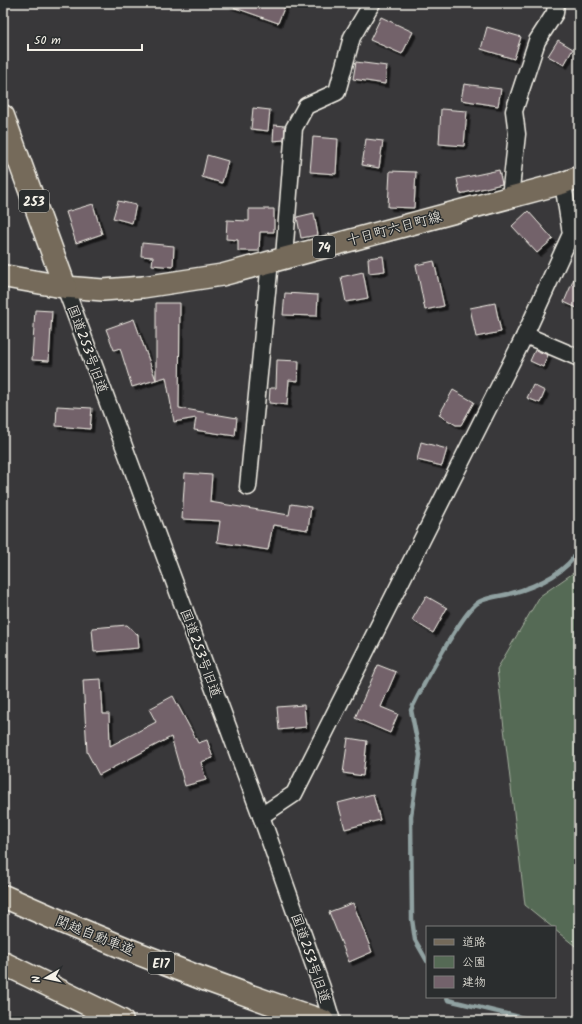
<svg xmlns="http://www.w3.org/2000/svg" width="582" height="1024" viewBox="0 0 582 1024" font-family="Kalam,'Klee One',sans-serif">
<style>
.green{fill:#556a55;stroke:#a4ae9e}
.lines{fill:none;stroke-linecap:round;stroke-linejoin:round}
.stream{stroke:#90a1a1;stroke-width:4.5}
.building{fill:#73626b;stroke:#f4f1e8;filter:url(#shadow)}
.minor-casing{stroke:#f4f1e8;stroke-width:19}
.major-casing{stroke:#f4f1e8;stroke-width:24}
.highway-casing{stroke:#f4f1e8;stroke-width:25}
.minor{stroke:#2a2d2e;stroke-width:16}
.major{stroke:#746a5a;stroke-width:21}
.highway{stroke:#746a5a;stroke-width:22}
.labels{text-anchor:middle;stroke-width:3;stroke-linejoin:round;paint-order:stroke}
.shield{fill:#2a2d2e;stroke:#b7b6b0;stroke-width:1}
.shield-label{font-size:13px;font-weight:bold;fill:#f4f1e8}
.street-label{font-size:14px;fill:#f4f1e8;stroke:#2a2d2e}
</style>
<defs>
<filter id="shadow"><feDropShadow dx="3.5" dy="3.5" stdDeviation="0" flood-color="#0009"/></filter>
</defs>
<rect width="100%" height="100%" fill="#39383a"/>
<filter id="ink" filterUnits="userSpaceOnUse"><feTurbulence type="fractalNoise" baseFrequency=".025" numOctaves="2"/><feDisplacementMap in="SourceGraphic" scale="8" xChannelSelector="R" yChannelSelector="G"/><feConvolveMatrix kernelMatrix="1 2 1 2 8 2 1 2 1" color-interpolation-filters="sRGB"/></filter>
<g filter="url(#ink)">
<polygon class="green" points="579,569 579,949 555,930 555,927 552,927 525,905 497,669 540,596"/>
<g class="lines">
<g class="stream">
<path d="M427,961L415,940L412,919L411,816L420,755L411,710C420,691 463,610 479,602C487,597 500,596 509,594C535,587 565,574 579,550"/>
<polyline points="447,997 448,1000 536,1021"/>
</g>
</g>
<g class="building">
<polygon points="227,3 286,3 278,23 227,5"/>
<polygon points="381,17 413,32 402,54 370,40"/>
<polygon points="487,27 521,37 514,59 481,49"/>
<polygon points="558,40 573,49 564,65 548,56"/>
<polygon points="356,62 387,66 385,84 353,79"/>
<polygon points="464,84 501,89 498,106 461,100"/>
<polygon points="253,108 270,110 268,131 251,129"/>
<polygon points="441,109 467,111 464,146 439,144"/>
<polygon points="274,125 285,126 284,140 273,141"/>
<polygon points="313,137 338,139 336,174 310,172"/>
<polygon points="366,139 383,141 379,168 362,165"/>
<polygon points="207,155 228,161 222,183 202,177"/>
<polygon points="499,170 502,184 460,194 457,179"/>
<polygon points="390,171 416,172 414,208 388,207"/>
<polygon points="118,201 136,205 132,223 113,218"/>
<polygon points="93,204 102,234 76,243 66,212"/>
<polygon points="249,209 274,209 274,232 260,232 259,251 238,251 238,240 226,239 227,220 249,221"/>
<polygon points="528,211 553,239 537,253 512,226"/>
<polygon points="314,213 318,235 301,238 297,217"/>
<polygon points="142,243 174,246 173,267 152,265 153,257 141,256"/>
<polygon points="383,256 385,271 369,273 368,258"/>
<polygon points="434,261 444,306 425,310 416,265"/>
<polygon points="579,267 579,309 564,302"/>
<polygon points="363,272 368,298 346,302 341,277"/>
<polygon points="285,293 318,295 317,316 283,315"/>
<polygon points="156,303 180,303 179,408 237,418 235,436 194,430 196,418 174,422 166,377 132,387 120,348 114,350 106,329 134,319 156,380"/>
<polygon points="495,303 501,332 476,337 470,308"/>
<polygon points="35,310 52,311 49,361 32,360"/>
<polygon points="535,350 548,355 543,367 530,361"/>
<polygon points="277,360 299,361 298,381 289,380 287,405 269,403 270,388 276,388"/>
<polygon points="533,385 545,391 540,403 527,398"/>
<polygon points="453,390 474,402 461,425 456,425 439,415"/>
<polygon points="57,406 92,408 90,429 56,426"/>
<polygon points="421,442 447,449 442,466 417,460"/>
<polygon points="185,473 212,475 210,502 289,515 291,504 311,507 308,530 273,525 268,550 217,542 220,521 182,519"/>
<polygon points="426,596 447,608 433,633 412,620"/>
<polygon points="127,625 138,635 139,648 94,652 92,628"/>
<polygon points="378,665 396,672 381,707 398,714 390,733 355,718"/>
<polygon points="101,679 103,714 109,714 110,746 156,722 149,709 173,696 198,743 207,740 213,758 201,762 206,780 185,786 171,737 99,775 87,752 83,680"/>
<polygon points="304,705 306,727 279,730 277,707"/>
<polygon points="348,738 367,741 363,776 343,773"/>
<polygon points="373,794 380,820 345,829 338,803"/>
<polygon points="353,903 372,952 349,962 329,912"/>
</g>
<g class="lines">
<defs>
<g id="minor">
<polyline points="510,197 517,134 514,111 537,41 555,13 556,3"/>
<polyline points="284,257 294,128 306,106 337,92 352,37 372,3"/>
<polyline points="65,287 261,816 322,988 332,1021"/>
<polyline points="525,335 579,358"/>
<polyline points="248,487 270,261"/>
<polyline points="261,816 294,794 525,335 571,234 563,183"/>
</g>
<polyline id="major" points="65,287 103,290 143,287 222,275 563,183 579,177"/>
<g id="highway">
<polyline points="3,116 65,287 3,276"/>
<path d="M3,896C107,943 214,985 323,1021"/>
<polyline points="3,963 122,1021"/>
</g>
</defs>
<use href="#minor" class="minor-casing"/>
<use href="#major" class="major-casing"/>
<use href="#highway" class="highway-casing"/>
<use href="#minor" class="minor"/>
<use href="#major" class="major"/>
<use href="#highway" class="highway"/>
</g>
</g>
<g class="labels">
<g class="shield">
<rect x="19" y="190" width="30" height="22" rx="3"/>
<rect x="313" y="236" width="22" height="22" rx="3"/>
<rect x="148" y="952" width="26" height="22" rx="3"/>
</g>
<g class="shield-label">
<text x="34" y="206">253</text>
<text x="324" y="252">74</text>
<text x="161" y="968">E17</text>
</g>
<g class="street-label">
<text transform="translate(394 228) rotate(-15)" y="5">十日町六日町線</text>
<text transform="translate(88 349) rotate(70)" y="5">国道253号旧道</text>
<text transform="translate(201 653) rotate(70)" y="5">国道253号旧道</text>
<text transform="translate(95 935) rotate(22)" y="5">関越自動車道</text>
<text transform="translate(311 958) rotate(71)" y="5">国道253号旧道</text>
</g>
</g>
<rect width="582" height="1024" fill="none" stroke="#2a2d2e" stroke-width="16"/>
<rect x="8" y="8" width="566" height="1008" fill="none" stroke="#f4f1e8" stroke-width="1.5" filter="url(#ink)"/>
<rect x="426" y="926" width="130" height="72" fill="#2a2d2e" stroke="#7b7b78"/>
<rect x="434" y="939" width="20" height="6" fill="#746a5a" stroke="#7b7b78"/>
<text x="462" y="946" font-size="12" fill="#f4f1e8">道路</text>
<rect x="434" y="956" width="20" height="12" fill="#556a55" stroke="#7b7b78"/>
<text x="462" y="966" font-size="12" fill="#f4f1e8">公園</text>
<rect x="434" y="976" width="20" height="12" fill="#73626b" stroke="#7b7b78"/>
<text x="462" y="986" font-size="12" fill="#f4f1e8">建物</text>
<g transform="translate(46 978) rotate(261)" stroke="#2a2d2e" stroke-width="3" paint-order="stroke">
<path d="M0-3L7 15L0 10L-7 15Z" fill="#f4f1e8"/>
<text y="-6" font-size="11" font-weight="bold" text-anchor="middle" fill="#f4f1e8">N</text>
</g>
<path d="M28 44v6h114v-6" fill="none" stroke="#f4f1e8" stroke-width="2"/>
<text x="34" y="44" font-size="12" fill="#f4f1e8" stroke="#2a2d2e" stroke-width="3" paint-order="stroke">50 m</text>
</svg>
